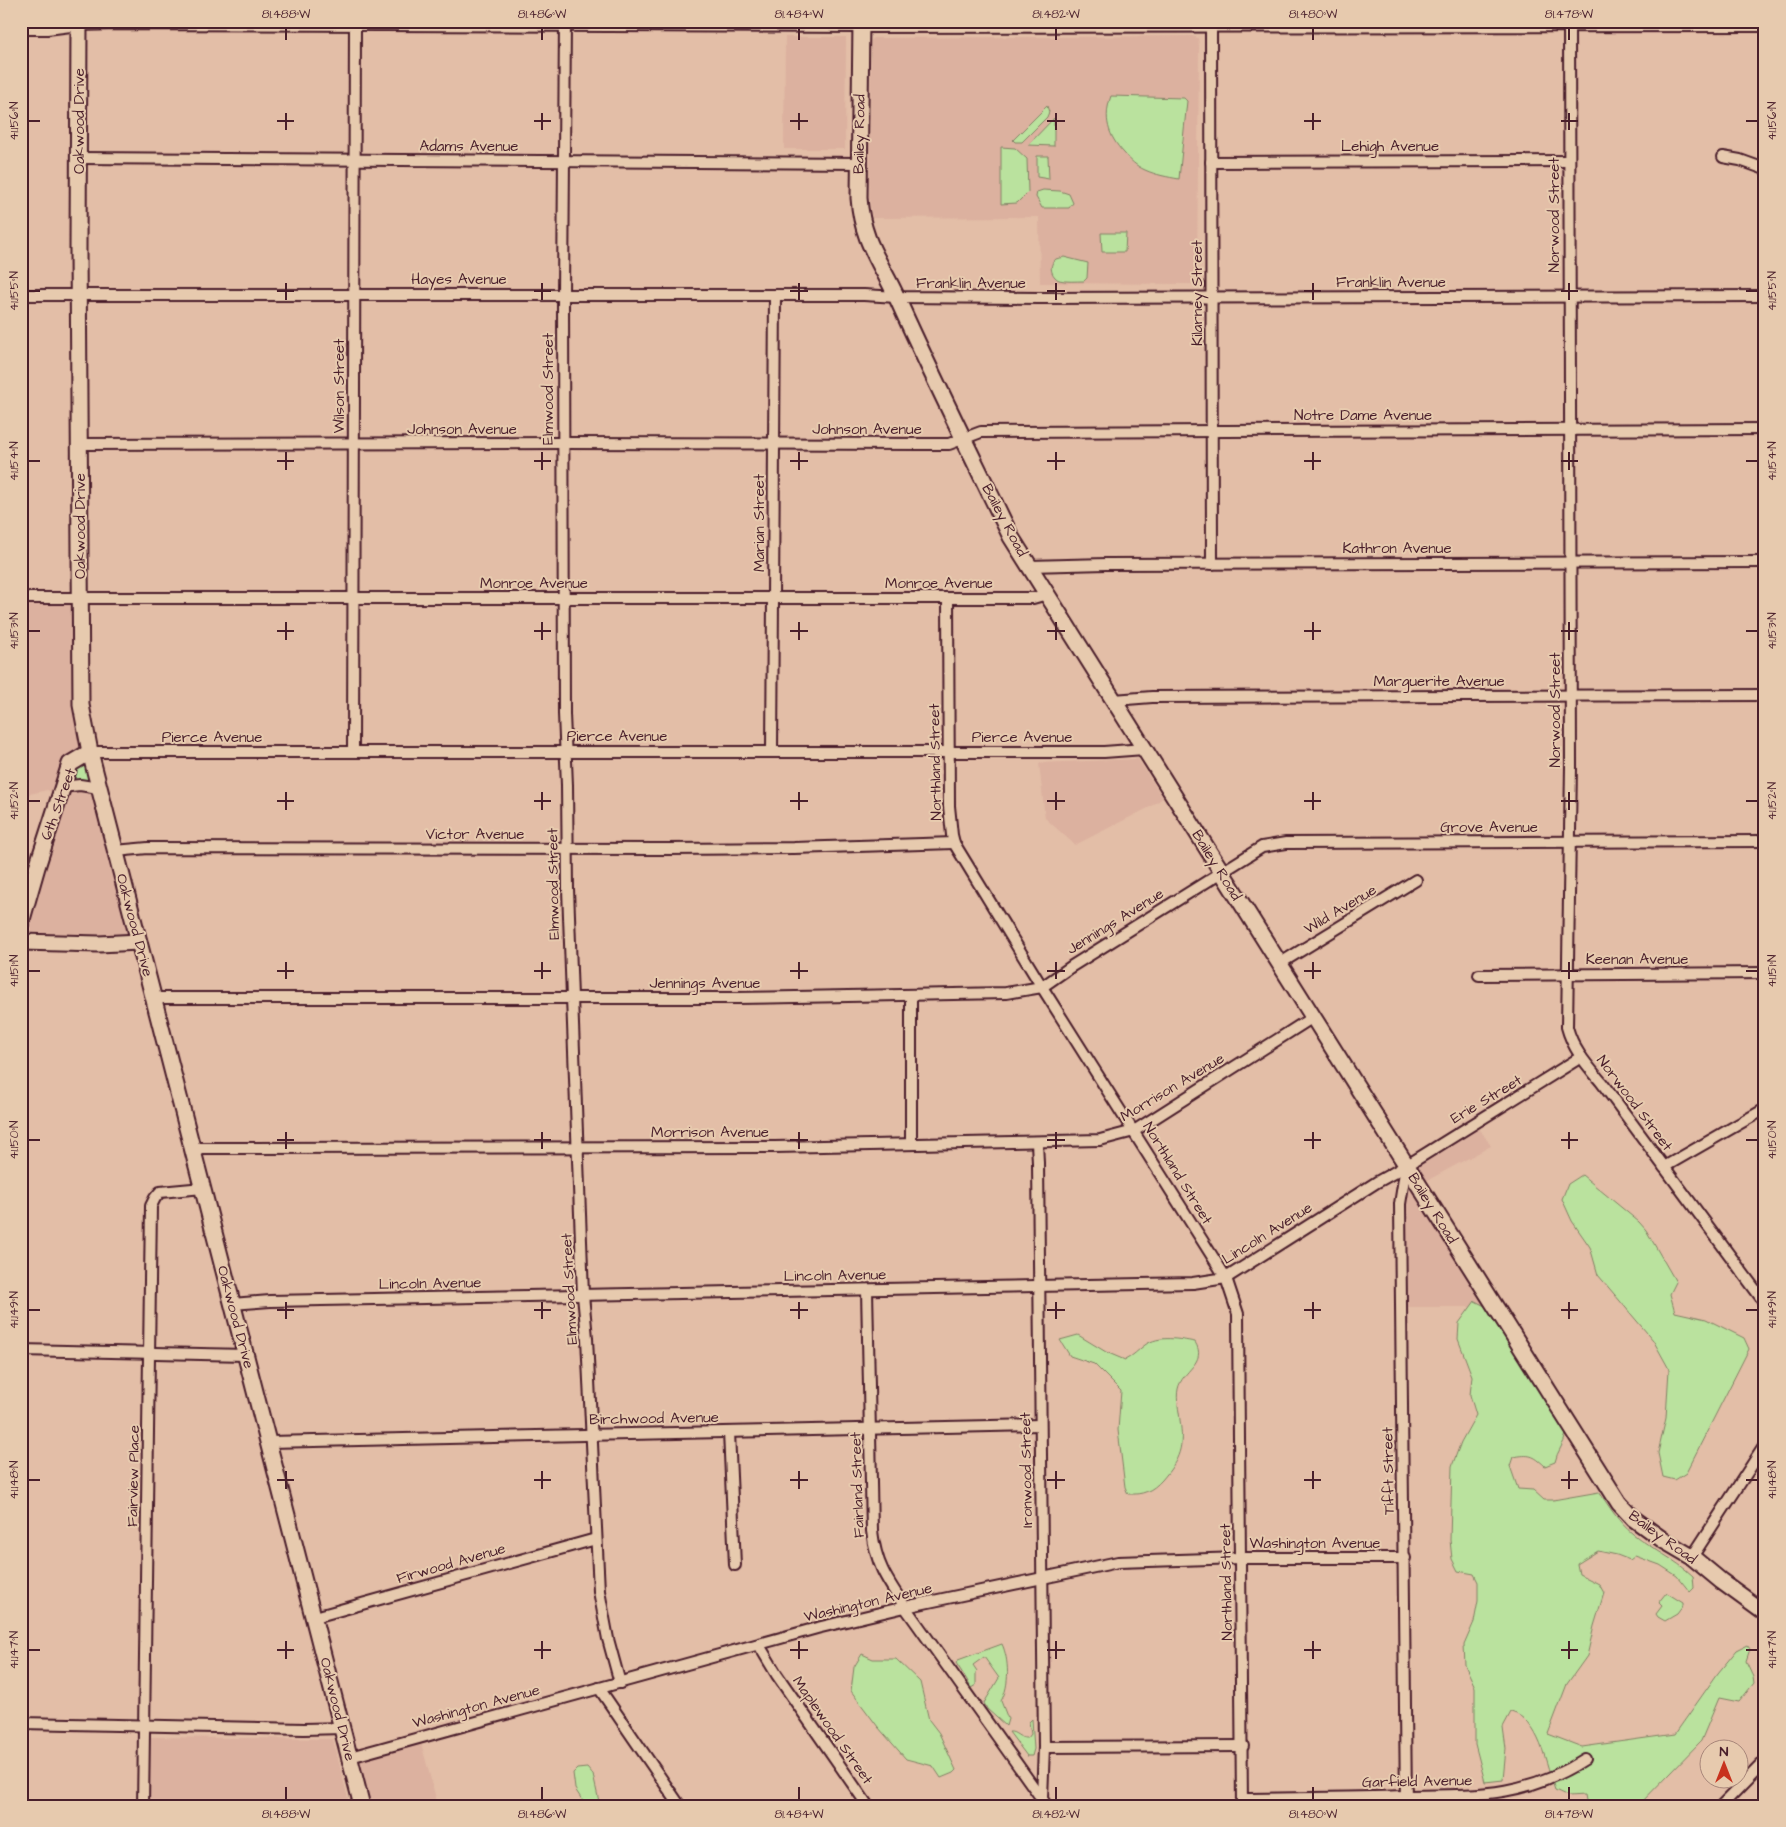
<svg xmlns="http://www.w3.org/2000/svg" width="1786" height="1827" viewBox="0 0 1786 1827" font-family="'Architects Daughter',sans-serif">
<style>
.built{fill:#dcb19f}
.green{fill:#bae29e;stroke:#828064}
.lines{fill:none;stroke-linecap:round;stroke-linejoin:round}
.street-casing{stroke:#4a1f2b;stroke-width:14}
.secondary-casing{stroke:#4a1f2b;stroke-width:19}
.street{stroke:#e7caae;stroke-width:10}
.secondary{stroke:#e7caae;stroke-width:15}
.ticks{fill:none;stroke:#4a1f2b;stroke-width:2}
.labels{text-anchor:middle;stroke-width:4;stroke-linejoin:round;paint-order:stroke}
.street-label{font-size:15px;fill:#4a1f2b;stroke:#e7caae}
.neatline{fill:none;stroke:#4a1f2b;stroke-width:2}
.ticks-label{font-size:12px;text-anchor:middle;fill:#4a1f2b}
</style>
<rect width="100%" height="100%" fill="#e3bea7"/>
<filter id="ink" filterUnits="userSpaceOnUse"><feTurbulence type="fractalNoise" baseFrequency=".02" numOctaves="2"/><feDisplacementMap in="SourceGraphic" scale="10" xChannelSelector="R" yChannelSelector="G"/><feConvolveMatrix kernelMatrix="1 2 1 2 8 2 1 2 1" color-interpolation-filters="sRGB"/></filter>
<g filter="url(#ink)">
<g class="built">
<polygon points="1192,36 1198,38 1199,45 1197,282 1193,284 1040,283 1039,217 872,218 869,198 871,41 873,38"/>
<polygon points="785,37 846,37 845,149 784,149"/>
<polygon points="21,598 80,598 81,705 139,942 21,942 21,923 59,796 47,790 21,796"/>
<polygon points="1138,759 1163,798 1150,807 1075,845 1045,818 1039,763"/>
<polygon points="1475,1122 1491,1146 1419,1185 1491,1301 1479,1307 1401,1307 1406,1166"/>
<polygon points="145,1737 333,1739 350,1806 143,1806"/>
<polygon points="420,1739 438,1806 362,1806 350,1757"/>
</g>
<g class="green">
<path d="M1111,96L1184,98L1187,101L1179,179C1168,177 1156,175 1145,170C1136,166 1130,160 1124,153C1108,136 1103,118 1111,96Z"/>
<polygon points="1047,106 1049,112 1047,117 1022,142 1015,142 1013,140"/>
<polygon points="1054,118 1054,146 1028,145"/>
<polygon points="1001,147 1015,148 1027,159 1028,192 1017,203 1001,204"/>
<polygon points="1037,156 1048,156 1049,179 1037,177"/>
<polygon points="1043,190 1060,191 1069,194 1073,203 1069,208 1042,208 1036,197 1037,192"/>
<polygon points="1101,233 1126,233 1125,252 1102,252"/>
<path d="M1064,257L1088,263L1087,278L1084,281C1076,281 1066,282 1059,280C1051,276 1048,265 1056,259C1059,258 1062,258 1064,257Z"/>
<path d="M82,763L87,767L89,781C83,784 76,784 71,780L75,765Z"/>
<polygon points="1582,1175 1639,1222 1646,1230 1676,1282 1670,1294 1675,1312 1706,1319 1744,1338 1749,1349 1686,1473 1675,1480 1663,1477 1658,1453 1666,1418 1669,1369 1653,1340 1598,1275 1590,1247 1572,1221 1562,1199 1568,1184"/>
<path d="M1475,1301L1487,1307L1531,1374L1566,1434C1564,1445 1557,1451 1555,1462L1545,1466C1533,1455 1530,1454 1513,1457L1510,1466L1518,1489L1533,1490L1544,1500H1553L1599,1492C1609,1506 1619,1523 1633,1534C1652,1549 1675,1559 1693,1576L1694,1588L1690,1592L1677,1576L1660,1565L1635,1556L1630,1560L1617,1555L1598,1551L1577,1564L1579,1574L1599,1584L1604,1593L1594,1626L1587,1656L1567,1684L1548,1734L1582,1747L1675,1734L1718,1673L1737,1650L1747,1645L1750,1649L1746,1661L1753,1676L1754,1683L1739,1702L1719,1698L1701,1741L1638,1806H1587L1585,1795L1568,1796L1555,1790C1546,1765 1540,1720 1511,1712L1503,1727L1506,1749L1503,1780L1485,1782L1475,1744V1687L1465,1665L1464,1645L1474,1622L1478,1601V1582L1474,1574L1458,1571L1452,1559L1450,1540L1452,1466L1461,1442L1476,1415L1470,1395L1472,1376L1458,1339L1459,1323Z"/>
<path d="M1078,1335L1106,1352L1125,1360C1133,1356 1138,1350 1145,1345C1159,1335 1179,1339 1195,1342C1208,1363 1182,1370 1178,1389C1176,1399 1179,1410 1180,1420C1184,1447 1180,1459 1162,1480C1152,1491 1143,1495 1128,1494L1125,1487L1118,1430L1121,1391L1094,1364L1070,1356L1060,1340Z"/>
<polygon points="1667,1593 1683,1603 1683,1606 1677,1614 1665,1621 1658,1617 1656,1614 1662,1606 1659,1603"/>
<path d="M1002,1644C1009,1659 1010,1686 1001,1701L1008,1719L1006,1726L987,1709L984,1703L999,1678L984,1657L973,1665L977,1671L976,1672V1685L971,1688L967,1680L956,1663L958,1660Z"/>
<polygon points="862,1654 873,1659 896,1659 920,1682 929,1720 939,1733 956,1770 953,1773 941,1778 933,1766 906,1759 878,1727 851,1691 854,1667"/>
<path d="M1032,1719L1034,1749L1032,1756H1027L1009,1732C1016,1731 1019,1739 1028,1738L1031,1734L1029,1722Z"/>
<polygon points="587,1768 593,1775 600,1806 586,1806 575,1789 573,1773 577,1769"/>
</g>
<g class="lines">
<defs>
<g id="street">
<polyline points="565,21 563,295 564,714 567,785 568,889 583,1295 587,1338 599,1591 608,1639 620,1683"/>
<path d="M1569,21L1571,766L1567,1027C1573,1050 1588,1066 1602,1083L1765,1303"/>
<polyline points="1211,22 1212,564"/>
<polyline points="21,29 47,29 79,25 118,24 861,27 1765,26"/>
<polyline points="1723,157 1740,160 1765,169"/>
<polyline points="79,158 859,163"/>
<polyline points="1211,162 1569,161"/>
<polyline points="21,295 864,295 897,297 1040,298 1765,296"/>
<polyline points="80,444 563,443 926,444 949,444 981,432 1765,429"/>
<polyline points="1029,566 1106,564 1765,562"/>
<polyline points="21,598 1033,598 1047,594"/>
<polyline points="948,598 949,806 952,835 954,843 1042,987 1226,1278 1238,1314 1242,1806"/>
<polyline points="1114,700 1152,697 1765,695"/>
<polyline points="353,751 355,21"/>
<polyline points="772,751 775,295"/>
<polyline points="90,752 1104,752 1144,749"/>
<polyline points="62,787 80,785 99,788"/>
<polyline points="115,851 148,848 667,849 794,848 954,843"/>
<polyline points="1279,964 1416,880"/>
<polyline points="1479,975 1765,973"/>
<polyline points="911,995 911,1143"/>
<polyline points="154,998 737,998 1006,993 1042,987 1072,966 1262,847 1286,843 1765,841"/>
<polyline points="1037,1142 1038,1163 1044,1747 1042,1798"/>
<polyline points="192,1148 775,1147 1100,1140 1134,1131 1313,1017"/>
<polyline points="1406,1166 1400,1204 1406,1806"/>
<polyline points="1664,1167 1765,1109"/>
<path d="M867,1290L872,1531C876,1565 887,1580 905,1607L1047,1806"/>
<polyline points="232,1304 270,1301 1193,1283 1226,1278 1377,1182 1406,1166 1581,1057"/>
<polyline points="21,1350 246,1355"/>
<polyline points="729,1432 735,1565"/>
<polyline points="269,1442 1040,1425"/>
<polyline points="1692,1557 1765,1445"/>
<polyline points="315,1617 596,1539"/>
<polyline points="759,1645 777,1675 868,1806"/>
<polyline points="599,1688 680,1806"/>
<polyline points="21,1723 304,1729 343,1728"/>
<polyline points="1044,1747 1243,1746"/>
<polyline points="350,1757 817,1628 905,1607 1118,1562 1240,1558 1405,1558"/>
<path d="M1242,1799C1297,1798 1351,1798 1406,1796C1473,1795 1525,1798 1585,1759"/>
<polyline points="143,1806 151,1206 155,1198 160,1192 203,1188"/>
<polyline points="1721,1806 1765,1761"/>
</g>
<g id="secondary">
<polyline points="79,21 78,249 81,705 90,752 362,1806"/>
<path d="M861,21L859,198C862,242 881,262 898,300C934,380 973,458 1011,537L1619,1503L1634,1519L1663,1540L1692,1557L1721,1581L1765,1613"/>
<polyline points="21,923 37,867 70,764 90,752"/>
<polyline points="21,942 99,944 139,942"/>
</g>
</defs>
<use href="#street" class="street-casing"/>
<use href="#secondary" class="secondary-casing"/>
<use href="#street" class="street"/>
<use href="#secondary" class="secondary"/>
</g>
</g>
<path class="ticks" d="M286,28V40M542,28V40M799,28V40M1056,28V40M1313,28V40M1569,28V40M286,113V130M542,113V130M799,113V130M1056,113V130M1313,113V130M1569,113V130M28,121H40M277,121H294M534,121H551M790,121H808M1047,121H1065M1304,121H1321M1561,121H1578M1746,121H1758M286,283V300M542,283V300M799,283V300M1056,283V300M1313,283V300M1569,283V300M28,291H40M277,291H294M534,291H551M790,291H808M1047,291H1065M1304,291H1321M1561,291H1578M1746,291H1758M286,452V470M542,452V470M799,452V470M1056,452V470M1313,452V470M1569,452V470M28,461H40M277,461H294M534,461H551M790,461H808M1047,461H1065M1304,461H1321M1561,461H1578M1746,461H1758M286,622V640M542,622V640M799,622V640M1056,622V640M1313,622V640M1569,622V640M28,631H40M277,631H294M534,631H551M790,631H808M1047,631H1065M1304,631H1321M1561,631H1578M1746,631H1758M286,792V810M542,792V810M799,792V810M1056,792V810M1313,792V810M1569,792V810M28,801H40M277,801H294M534,801H551M790,801H808M1047,801H1065M1304,801H1321M1561,801H1578M1746,801H1758M286,962V979M542,962V979M799,962V979M1056,962V979M1313,962V979M1569,962V979M28,971H40M277,971H294M534,971H551M790,971H808M1047,971H1065M1304,971H1321M1561,971H1578M1746,971H1758M286,1132V1149M542,1132V1149M799,1132V1149M1056,1132V1149M1313,1132V1149M1569,1132V1149M28,1140H40M277,1140H294M534,1140H551M790,1140H808M1047,1140H1065M1304,1140H1321M1561,1140H1578M1746,1140H1758M286,1302V1319M542,1302V1319M799,1302V1319M1056,1302V1319M1313,1302V1319M1569,1302V1319M28,1310H40M277,1310H294M534,1310H551M790,1310H808M1047,1310H1065M1304,1310H1321M1561,1310H1578M1746,1310H1758M286,1471V1489M542,1471V1489M799,1471V1489M1056,1471V1489M1313,1471V1489M1569,1471V1489M28,1480H40M277,1480H294M534,1480H551M790,1480H808M1047,1480H1065M1304,1480H1321M1561,1480H1578M1746,1480H1758M286,1641V1659M542,1641V1659M799,1641V1659M1056,1641V1659M1313,1641V1659M1569,1641V1659M28,1650H40M277,1650H294M534,1650H551M790,1650H808M1047,1650H1065M1304,1650H1321M1561,1650H1578M1746,1650H1758M286,1787V1800M542,1787V1800M799,1787V1800M1056,1787V1800M1313,1787V1800M1569,1787V1800"/>
<g class="labels">
<g class="street-label">
<text transform="translate(79 121) rotate(-90)" y="5">Oakwood Drive</text>
<text transform="translate(859 134) rotate(-89)" y="5">Bailey Road</text>
<text x="469" y="151">Adams Avenue</text>
<text x="1390" y="151">Lehigh Avenue</text>
<text transform="translate(1554 215) rotate(-90)" y="5">Norwood Street</text>
<text x="459" y="284">Hayes Avenue</text>
<text x="1391" y="287">Franklin Avenue</text>
<text x="971" y="288">Franklin Avenue</text>
<text transform="translate(1197 293) rotate(-90)" y="5">Kilarney Street</text>
<text transform="translate(339 386) rotate(-90)" y="5">Wilson Street</text>
<text transform="translate(548 389) rotate(-90)" y="5">Elmwood Street</text>
<text x="1363" y="420">Notre Dame Avenue</text>
<text x="462" y="434">Johnson Avenue</text>
<text x="867" y="434">Johnson Avenue</text>
<text transform="translate(1005 520) rotate(62)" y="5">Bailey Road</text>
<text transform="translate(759 523) rotate(-90)" y="5">Marian Street</text>
<text transform="translate(80 526) rotate(-90)" y="5">Oakwood Drive</text>
<text x="1397" y="553">Kathron Avenue</text>
<text x="534" y="588">Monroe Avenue</text>
<text x="939" y="588">Monroe Avenue</text>
<text x="1439" y="686">Marguerite Avenue</text>
<text transform="translate(1555 710) rotate(-90)" y="5">Norwood Street</text>
<text x="617" y="741">Pierce Avenue</text>
<text x="212" y="742">Pierce Avenue</text>
<text x="1022" y="742">Pierce Avenue</text>
<text transform="translate(935 762) rotate(-91)" y="5">Northland Street</text>
<text transform="translate(58 804) rotate(-70)" y="5">6th Street</text>
<text x="1489" y="832">Grove Avenue</text>
<text x="475" y="839">Victor Avenue</text>
<text transform="translate(1217 865) rotate(58)" y="5">Bailey Road</text>
<text transform="translate(553 884) rotate(-91)" y="5">Elmwood Street</text>
<text transform="translate(1340 909) rotate(-31)" y="5">Wild Avenue</text>
<text transform="translate(1115 921) rotate(-32)" y="5">Jennings Avenue</text>
<text transform="translate(135 925) rotate(75)" y="5">Oakwood Drive</text>
<text x="1637" y="964">Keenan Avenue</text>
<text x="705" y="988">Jennings Avenue</text>
<text transform="translate(1172 1087) rotate(-31)" y="5">Morrison Avenue</text>
<text transform="translate(1486 1099) rotate(-31)" y="5">Erie Street</text>
<text transform="translate(1635 1103) rotate(53)" y="5">Norwood Street</text>
<text x="710" y="1137">Morrison Avenue</text>
<text transform="translate(1178 1173) rotate(58)" y="5">Northland Street</text>
<text transform="translate(1433 1208) rotate(58)" y="5">Bailey Road</text>
<text transform="translate(1267 1233) rotate(-32)" y="5">Lincoln Avenue</text>
<text transform="translate(835 1275) rotate(-1)" y="5">Lincoln Avenue</text>
<text transform="translate(430 1283) rotate(-1)" y="5">Lincoln Avenue</text>
<text transform="translate(569 1289) rotate(-93)" y="5">Elmwood Street</text>
<text transform="translate(236 1317) rotate(75)" y="5">Oakwood Drive</text>
<text transform="translate(654 1418) rotate(-1)" y="5">Birchwood Avenue</text>
<text transform="translate(1026 1470) rotate(-91)" y="5">Ironwood Street</text>
<text transform="translate(1388 1471) rotate(-91)" y="5">Tifft Street</text>
<text transform="translate(133 1476) rotate(-89)" y="5">Fairview Place</text>
<text transform="translate(857 1485) rotate(-92)" y="5">Fairland Street</text>
<text transform="translate(1663 1537) rotate(36)" y="5">Bailey Road</text>
<text x="1315" y="1548">Washington Avenue</text>
<text transform="translate(451 1563) rotate(-16)" y="5">Firwood Avenue</text>
<text transform="translate(1226 1582) rotate(-91)" y="5">Northland Street</text>
<text transform="translate(868 1602) rotate(-13)" y="5">Washington Avenue</text>
<text transform="translate(476 1706) rotate(-15)" y="5">Washington Avenue</text>
<text transform="translate(338 1709) rotate(76)" y="5">Oakwood Drive</text>
<text transform="translate(833 1730) rotate(55)" y="5">Maplewood Street</text>
<text transform="translate(1417 1781) rotate(-1)" y="5">Garfield Avenue</text>
</g>
</g>
<rect width="1786" height="1827" fill="none" stroke="#e7caae" stroke-width="55"/>
<g transform="translate(1724 1764)"><circle r="24" fill="#e7caae" stroke="#a8867a"/>
<path d="M0-4L9 19L0 12L-9 19Z" fill="#c8321e"/>
<text y="-8" font-size="14" font-weight="bold" text-anchor="middle" fill="#4a1f2b">N</text>
</g>
<rect x="28" y="28" width="1730" height="1772" class="neatline"/>
<g class="ticks-label">
<text x="286" y="18">81.488°W</text>
<text x="542" y="18">81.486°W</text>
<text x="799" y="18">81.484°W</text>
<text x="1056" y="18">81.482°W</text>
<text x="1313" y="18">81.480°W</text>
<text x="1569" y="18">81.478°W</text>
<text transform="translate(14 121) rotate(-90)" y="4">41.156°N</text>
<text transform="translate(1772 121) rotate(-90)" y="4">41.156°N</text>
<text transform="translate(14 291) rotate(-90)" y="4">41.155°N</text>
<text transform="translate(1772 291) rotate(-90)" y="4">41.155°N</text>
<text transform="translate(14 461) rotate(-90)" y="4">41.154°N</text>
<text transform="translate(1772 461) rotate(-90)" y="4">41.154°N</text>
<text transform="translate(14 631) rotate(-90)" y="4">41.153°N</text>
<text transform="translate(1772 631) rotate(-90)" y="4">41.153°N</text>
<text transform="translate(14 801) rotate(-90)" y="4">41.152°N</text>
<text transform="translate(1772 801) rotate(-90)" y="4">41.152°N</text>
<text transform="translate(14 971) rotate(-90)" y="4">41.151°N</text>
<text transform="translate(1772 971) rotate(-90)" y="4">41.151°N</text>
<text transform="translate(14 1140) rotate(-90)" y="4">41.150°N</text>
<text transform="translate(1772 1140) rotate(-90)" y="4">41.150°N</text>
<text transform="translate(14 1310) rotate(-90)" y="4">41.149°N</text>
<text transform="translate(1772 1310) rotate(-90)" y="4">41.149°N</text>
<text transform="translate(14 1480) rotate(-90)" y="4">41.148°N</text>
<text transform="translate(1772 1480) rotate(-90)" y="4">41.148°N</text>
<text transform="translate(14 1650) rotate(-90)" y="4">41.147°N</text>
<text transform="translate(1772 1650) rotate(-90)" y="4">41.147°N</text>
<text x="286" y="1818">81.488°W</text>
<text x="542" y="1818">81.486°W</text>
<text x="799" y="1818">81.484°W</text>
<text x="1056" y="1818">81.482°W</text>
<text x="1313" y="1818">81.480°W</text>
<text x="1569" y="1818">81.478°W</text>
</g>
</svg>
